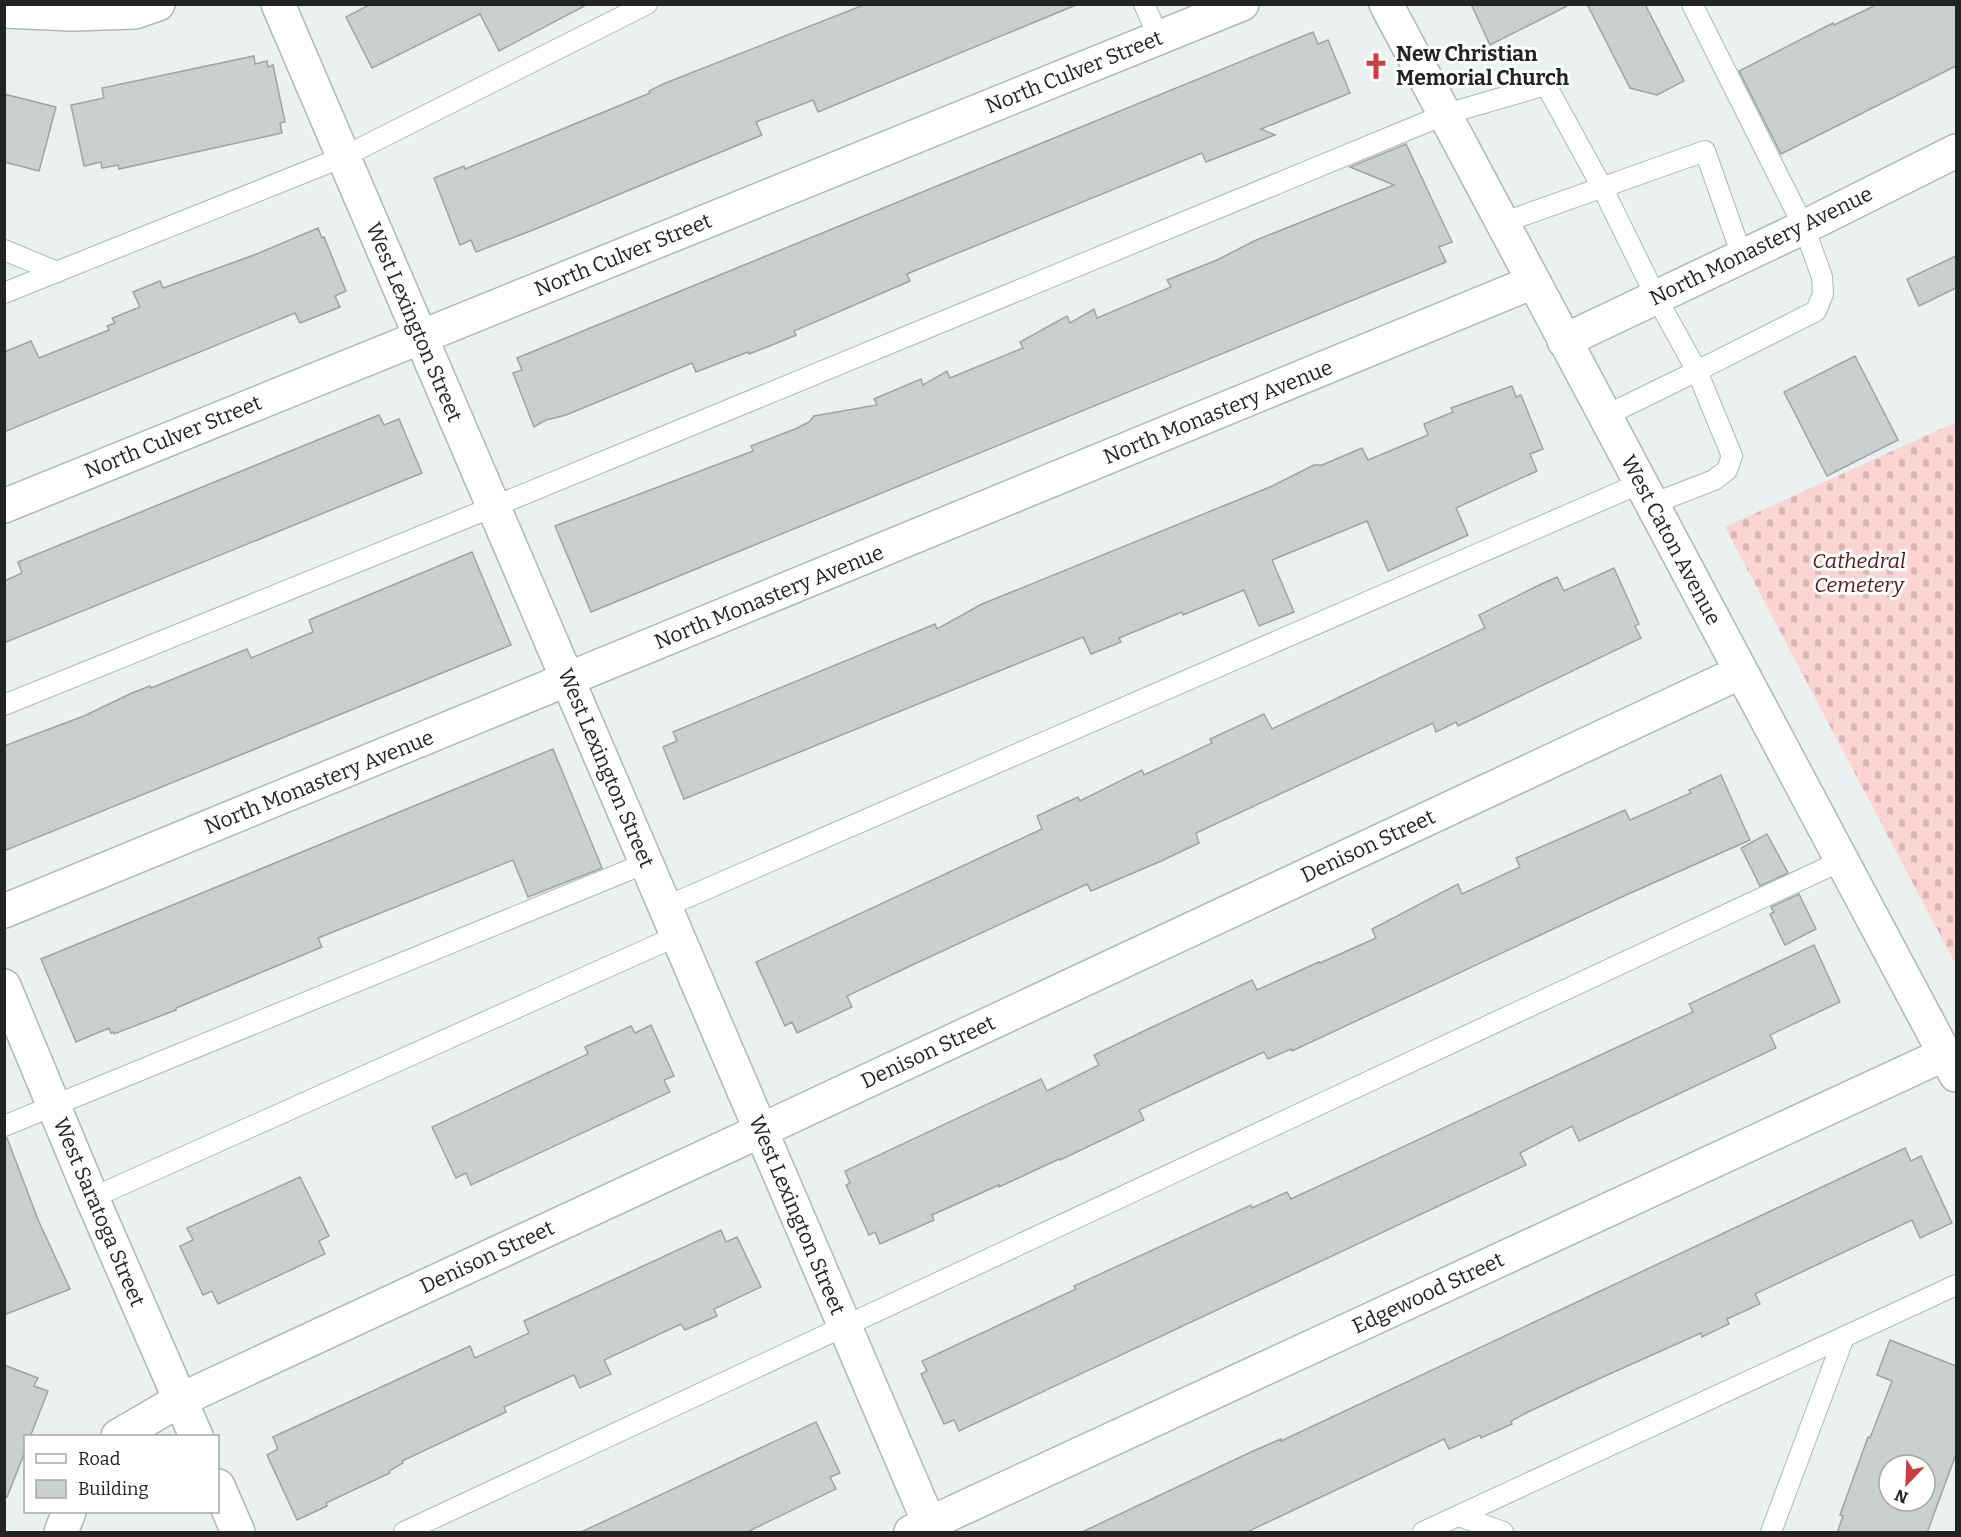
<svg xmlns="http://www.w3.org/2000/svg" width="1961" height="1537" viewBox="0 0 1961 1537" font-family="Bitter,serif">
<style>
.cemetery{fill:url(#cemetery-stones)}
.building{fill:#cacfd0;stroke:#9fa4a5;stroke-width:1.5;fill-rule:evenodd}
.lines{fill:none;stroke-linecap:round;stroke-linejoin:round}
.service-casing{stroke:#b1b6b7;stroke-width:22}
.minor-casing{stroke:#b1b6b7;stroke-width:36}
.service{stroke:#fff;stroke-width:20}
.minor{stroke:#fff;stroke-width:33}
.labels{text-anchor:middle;stroke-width:6;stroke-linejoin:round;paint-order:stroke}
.poi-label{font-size:21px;font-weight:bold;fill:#222324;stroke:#fff;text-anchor:start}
.street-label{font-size:21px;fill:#222324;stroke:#fff}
.park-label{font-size:21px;font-style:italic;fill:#59191b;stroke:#fff}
</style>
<defs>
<pattern id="cemetery-stones" width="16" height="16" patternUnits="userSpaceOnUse" patternTransform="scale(1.5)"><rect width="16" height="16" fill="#fcd5d2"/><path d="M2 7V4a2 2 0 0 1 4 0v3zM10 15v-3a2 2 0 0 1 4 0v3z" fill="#d8b7b4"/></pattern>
</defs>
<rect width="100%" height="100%" fill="#ebf0f0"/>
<polygon class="cemetery" points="1956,422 1956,965 1725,527"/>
<g class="building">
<polygon points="371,4 588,4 499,51 480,14 372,68 346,17"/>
<polygon points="866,4 1076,5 818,112 813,100 756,122 762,135 538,228 476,252 471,240 460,245 434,178 464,166 465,169 650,93 649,91 663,84"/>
<polygon points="1471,4 1571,4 1490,45"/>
<polygon points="1587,4 1645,4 1684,81 1657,95 1630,88"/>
<polygon points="1878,4 1956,4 1956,66 1781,154 1739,71 1833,23 1834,25"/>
<polygon points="1313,32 1318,44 1328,40 1350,93 1261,129 1275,135 1206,162 1202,153 914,271 907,274 910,281 794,331 796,335 772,345 749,354 748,352 696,372 692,363 566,415 546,420 534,427 513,373 522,370 517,358"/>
<polygon points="254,56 255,64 267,61 268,67 273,65 285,122 280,123 282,133 119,169 118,165 102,168 101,162 84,166 71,105 104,98 102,88"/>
<polygon points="4,94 56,107 39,171 4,162"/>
<polygon points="1406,144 1452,242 1439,247 1446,262 591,612 555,526 753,451 751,446 795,429 809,422 814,416 877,405 874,399 921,379 923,385 947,371 950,378 1023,348 1020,342 1067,316 1070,323 1094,309 1097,318 1171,287 1167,280 1217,260 1254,241 1394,185 1350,167"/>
<polygon points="318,228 322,238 324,237 346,291 335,296 340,307 300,323 295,313 4,432 4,352 31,341 39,358 109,330 107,326 115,323 112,318 140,307 133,292 160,281 163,288 254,255"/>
<polygon points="1956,256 1956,288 1919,306 1907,279"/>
<polygon points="1855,356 1898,440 1827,476 1784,392"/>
<polygon points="1512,386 1516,397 1521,395 1543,449 1530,454 1537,471 1456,508 1468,535 1388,571 1367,521 1272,560 1294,612 1259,626 1244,590 1183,615 1182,612 1119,638 1121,642 1091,654 1083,637 684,799 663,747 677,741 673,732 935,624 937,629 982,604 1270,487 1314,465 1322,465 1362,448 1368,460 1397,448 1428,435 1424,424 1453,412 1451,408"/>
<polygon points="379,415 384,425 399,419 422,473 4,643 4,581 22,573 18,562"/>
<polygon points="472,552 511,645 4,851 4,746 84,716 132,693 150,686 151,688 247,649 251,658 313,632 309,620"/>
<polygon points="1614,568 1639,624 1635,626 1641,638 1458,726 1456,722 1436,732 1433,723 1196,833 1199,843 1159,862 1091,891 1087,884 908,967 847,996 852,1007 797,1033 792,1022 785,1026 756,962 1042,829 1037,816 1078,797 1080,801 1142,770 1144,775 1212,743 1210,739 1264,714 1272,729 1485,628 1479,615 1535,587 1557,577 1564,591"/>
<polygon points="553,749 602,868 528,897 513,860 318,938 322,947 176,1008 176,1010 114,1034 114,1032 111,1033 109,1028 76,1042 41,959"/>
<polygon points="1721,775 1750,840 1626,895 1292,1051 1291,1049 1268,1059 1264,1052 1231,1067 1139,1110 1144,1120 1060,1160 1059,1159 999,1187 999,1185 932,1215 934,1220 880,1244 875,1232 869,1235 846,1185 850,1183 845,1171 1041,1079 1047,1091 1099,1065 1094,1055 1146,1030 1252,980 1257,990 1319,962 1320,963 1376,938 1372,929 1458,884 1462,894 1520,867 1516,858 1548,844 1625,810 1630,820 1691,793 1689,790"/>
<polygon points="1767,834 1788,873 1760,886 1741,848"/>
<polygon points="1799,894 1816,929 1785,945 1770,914 1774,912 1771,907"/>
<polygon points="1814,945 1840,1002 1770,1035 1776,1048 1579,1141 1572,1126 1520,1153 1526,1165 959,1431 954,1420 944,1424 921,1374 927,1371 922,1361 1076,1289 1074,1286 1251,1205 1252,1208 1287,1192 1291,1199 1527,1089 1693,1012 1689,1004"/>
<polygon points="651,1025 674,1076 664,1080 670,1092 471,1185 466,1173 456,1178 432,1127 588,1054 585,1047 631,1026 635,1033"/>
<polygon points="7,1138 39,1222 70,1289 4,1315 4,1139"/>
<polygon points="1905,1148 1911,1161 1921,1156 1952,1223 1920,1238 1912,1220 1755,1294 1760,1304 1727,1319 1729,1324 1702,1337 1701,1333 1594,1381 1528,1412 1511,1421 1512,1424 1481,1438 1480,1435 1449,1449 1444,1439 1245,1533 1080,1533 1251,1452 1281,1439 1281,1441"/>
<polygon points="300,1177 329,1236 319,1241 325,1254 218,1304 212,1291 203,1295 180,1246 193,1240 187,1228"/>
<polygon points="721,1230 726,1242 737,1237 761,1287 714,1309 717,1316 685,1330 681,1324 604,1360 611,1374 580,1388 574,1375 504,1407 506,1412 402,1461 403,1463 389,1471 390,1473 326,1503 327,1506 297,1520 267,1455 278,1449 273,1437 470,1346 475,1358 529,1333 524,1321"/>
<path d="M1890,1340L1956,1366V1454L1927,1533H1837L1843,1516L1840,1515L1868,1437L1870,1438L1892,1381L1877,1375ZM1889,1465H1925V1501H1889Z"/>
<polygon points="4,1365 38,1378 34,1386 48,1391 30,1437 26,1437 26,1449 7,1497 4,1497"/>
<polygon points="816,1422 840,1473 830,1477 836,1489 745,1533 579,1533"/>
</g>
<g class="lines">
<defs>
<g id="service">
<polyline points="1144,4 1159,38"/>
<polyline points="1502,223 1705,151 1742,256"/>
<polyline points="4,250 57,272"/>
<polyline points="4,293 343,157 647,4"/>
<polyline points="1605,416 1697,371 1732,456 1727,470 1714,480 1652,504"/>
<polyline points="4,705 493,507 1446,114 1546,85 1603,189 1656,297 1697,371 1816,311 1823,294 1822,277 1804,227 1692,4"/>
<polyline points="665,907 1641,483"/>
<polyline points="4,1126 646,863"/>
<polyline points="92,1198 677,936"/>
<polyline points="1459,1516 1503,1532"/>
<polyline points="404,1532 1841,861"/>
<polyline points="1423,1532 1956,1285"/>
<polyline points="1771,1532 1844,1337"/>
</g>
<g id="minor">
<polyline points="278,4 933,1532"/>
<polyline points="1386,4 1956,1075"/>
<polyline points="4,11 72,14 135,12 158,4"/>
<polyline points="1564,341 1804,227 1956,151"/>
<polyline points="4,506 1242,4"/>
<polyline points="4,911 1533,282"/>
<polyline points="4,986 92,1198 196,1436"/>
<polyline points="118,1436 180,1400 760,1131 1741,672"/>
<polyline points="218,1486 238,1532"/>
<polyline points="61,1532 69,1512"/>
<polyline points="911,1532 1945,1054"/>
</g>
</defs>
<use href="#service" class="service-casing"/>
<use href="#minor" class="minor-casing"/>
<use href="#service" class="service"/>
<use href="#minor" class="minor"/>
</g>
<defs>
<symbol id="church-bare" viewBox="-9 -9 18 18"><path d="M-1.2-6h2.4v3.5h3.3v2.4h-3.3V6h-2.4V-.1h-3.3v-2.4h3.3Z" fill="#cc3c41" stroke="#fff" stroke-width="2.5" paint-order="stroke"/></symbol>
</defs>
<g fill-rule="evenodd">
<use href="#church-bare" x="1357" y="47" width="38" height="38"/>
</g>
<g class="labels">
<g class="poi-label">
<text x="1396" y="61">New Christian<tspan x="1396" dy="24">Memorial Church</tspan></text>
</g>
<g class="street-label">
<text transform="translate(1074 72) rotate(-22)" y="7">North Culver Street</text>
<text transform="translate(1761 246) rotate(-26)" y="7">North Monastery Avenue</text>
<text transform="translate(623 255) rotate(-22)" y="7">North Culver Street</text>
<text transform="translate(414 322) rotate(67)" y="7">West Lexington Street</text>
<text transform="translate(1218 412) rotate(-22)" y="7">North Monastery Avenue</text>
<text transform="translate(173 437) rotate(-22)" y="7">North Culver Street</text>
<text transform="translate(1671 540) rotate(62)" y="7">West Caton Avenue</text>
<text transform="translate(769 597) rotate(-22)" y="7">North Monastery Avenue</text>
<text transform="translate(606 768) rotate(67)" y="7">West Lexington Street</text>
<text transform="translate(319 782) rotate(-22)" y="7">North Monastery Avenue</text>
<text transform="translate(1368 846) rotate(-25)" y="7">Denison Street</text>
<text transform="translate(928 1052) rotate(-25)" y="7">Denison Street</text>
<text transform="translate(99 1212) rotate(67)" y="7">West Saratoga Street</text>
<text transform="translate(797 1215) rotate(67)" y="7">West Lexington Street</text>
<text transform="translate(487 1257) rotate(-25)" y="7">Denison Street</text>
<text transform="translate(1428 1293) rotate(-25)" y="7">Edgewood Street</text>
</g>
<g class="park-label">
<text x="1859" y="568">Cathedral<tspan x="1859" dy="24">Cemetery</tspan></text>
</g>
</g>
<rect width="1961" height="1537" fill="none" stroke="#222324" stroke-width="12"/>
<rect x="24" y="1435" width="195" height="78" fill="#ffffff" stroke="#a7a7a7" stroke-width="1.5"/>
<rect x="36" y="1454" width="30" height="9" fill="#ffffff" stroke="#a7a7a7" stroke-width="1.5"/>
<text x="78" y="1465" font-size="18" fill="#222324">Road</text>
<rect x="36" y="1480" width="30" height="18" fill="#cacfd0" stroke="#a7a7a7" stroke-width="1.5"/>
<text x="78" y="1495" font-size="18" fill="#222324">Building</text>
<g transform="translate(1907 1483) rotate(203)"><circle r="28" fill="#ffffff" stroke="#a7a7a7" stroke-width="1.5"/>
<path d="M0-4.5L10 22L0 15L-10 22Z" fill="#cc3c41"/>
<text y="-9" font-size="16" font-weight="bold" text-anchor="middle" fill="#222324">N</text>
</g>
</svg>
